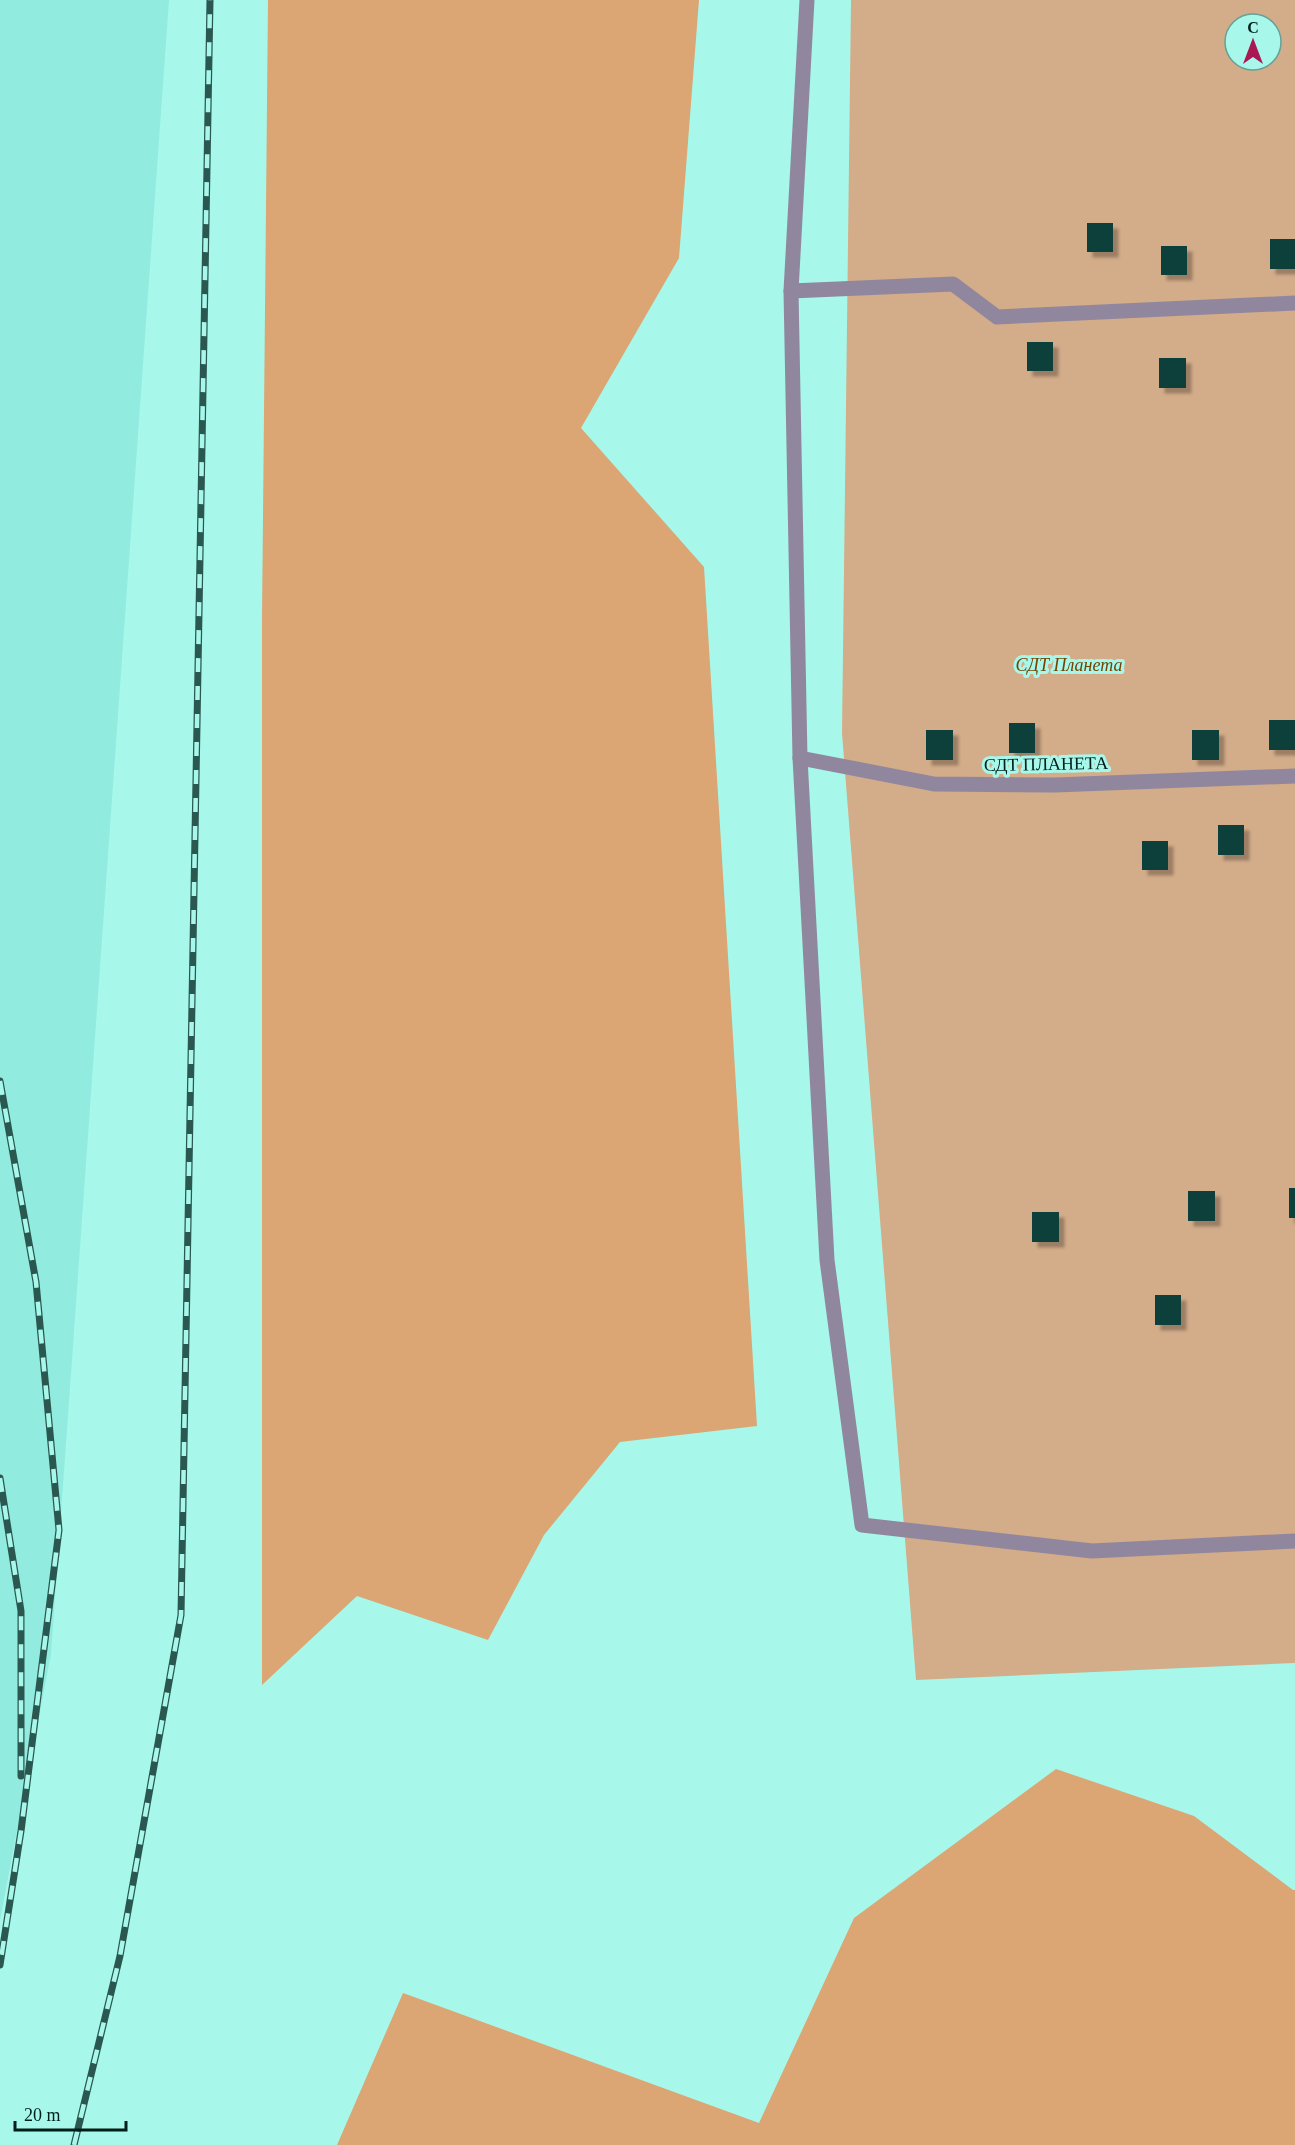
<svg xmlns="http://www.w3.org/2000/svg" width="1295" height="2145" viewBox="0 0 1295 2145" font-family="'Times New Roman',serif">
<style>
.built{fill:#91ecdf}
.green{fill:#d3ac89;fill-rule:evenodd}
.forest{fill:#dba574}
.building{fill:#0b413b;filter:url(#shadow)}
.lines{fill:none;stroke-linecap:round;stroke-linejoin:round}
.service{stroke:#90879e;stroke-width:15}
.minor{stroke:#90879e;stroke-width:15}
.rail-casing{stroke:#2b5751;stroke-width:7}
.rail{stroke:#a7f8eb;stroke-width:4.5;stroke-dasharray:14;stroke-linecap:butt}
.labels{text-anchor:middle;stroke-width:6;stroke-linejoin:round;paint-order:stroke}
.park-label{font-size:18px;font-style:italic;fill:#754202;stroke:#a7f8eb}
.street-label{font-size:18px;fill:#001f1b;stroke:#a7f8eb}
</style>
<defs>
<filter id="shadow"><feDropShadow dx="5.5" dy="5.5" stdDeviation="1.5" flood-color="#0004"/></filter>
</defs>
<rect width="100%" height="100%" fill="#a7f8eb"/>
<polygon class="built" points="0,0 169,0 51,1654 0,1920"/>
<path class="green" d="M851,0H1295V1663L916,1680L842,733ZM1235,24H1271V60H1235Z"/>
<g class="forest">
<polygon points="268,0 699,0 679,258 581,428 704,567 757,1426 620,1442 544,1535 488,1640 357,1596 262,1685 262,620"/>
<polygon points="1056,1769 1194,1816 1293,1890 1295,1890 1295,2145 337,2145 403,1993 759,2123 854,1918"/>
</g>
<g class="building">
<rect x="1087" y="223" width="26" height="29"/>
<rect x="1270" y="239" width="25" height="30"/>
<rect x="1161" y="246" width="26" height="29"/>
<rect x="1027" y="342" width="26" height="29"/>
<rect x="1159" y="358" width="27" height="30"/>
<rect x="1269" y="720" width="26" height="30"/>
<rect x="1009" y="723" width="26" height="30"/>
<rect x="926" y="730" width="27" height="30"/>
<rect x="1192" y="730" width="27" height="30"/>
<rect x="1218" y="825" width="26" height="30"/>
<rect x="1142" y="841" width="26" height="29"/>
<rect x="1289" y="1188" width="6" height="30"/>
<rect x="1188" y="1191" width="27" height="30"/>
<rect x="1032" y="1212" width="27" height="30"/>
<rect x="1155" y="1295" width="26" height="30"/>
</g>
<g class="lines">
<g class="service">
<polyline points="791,291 953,284 997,317 1295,303"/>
<polyline points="800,758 934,784 1055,785 1295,776"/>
</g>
<polyline class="minor" points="807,0 791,291 800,758 827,1260 862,1525 1092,1551 1295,1541"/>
<defs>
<g id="rail">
<polyline points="0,1081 36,1282 59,1530 21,1831 0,1965"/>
<polyline points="0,1478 21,1611 21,1776"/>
<polyline points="74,2145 120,1956 181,1615 210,0"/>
</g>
</defs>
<use href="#rail" class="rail-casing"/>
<use href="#rail" class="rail"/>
</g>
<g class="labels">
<g class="park-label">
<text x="1069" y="671">СДТ Планета</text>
</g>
<g class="street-label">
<text transform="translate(1046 764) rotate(-1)" y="6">СДТ ПЛАНЕТА</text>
</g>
</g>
<g transform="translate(1253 42)"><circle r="28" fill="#a7f8eb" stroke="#64a198" stroke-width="1.5"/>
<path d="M0-4.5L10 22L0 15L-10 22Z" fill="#a91853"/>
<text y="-9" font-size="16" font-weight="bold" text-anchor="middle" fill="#001f1b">С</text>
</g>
<path d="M15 2121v9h111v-9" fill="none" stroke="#001f1b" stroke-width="3"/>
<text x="24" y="2121" font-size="18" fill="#001f1b" stroke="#a7f8eb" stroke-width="4.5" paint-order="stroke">20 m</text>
</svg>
